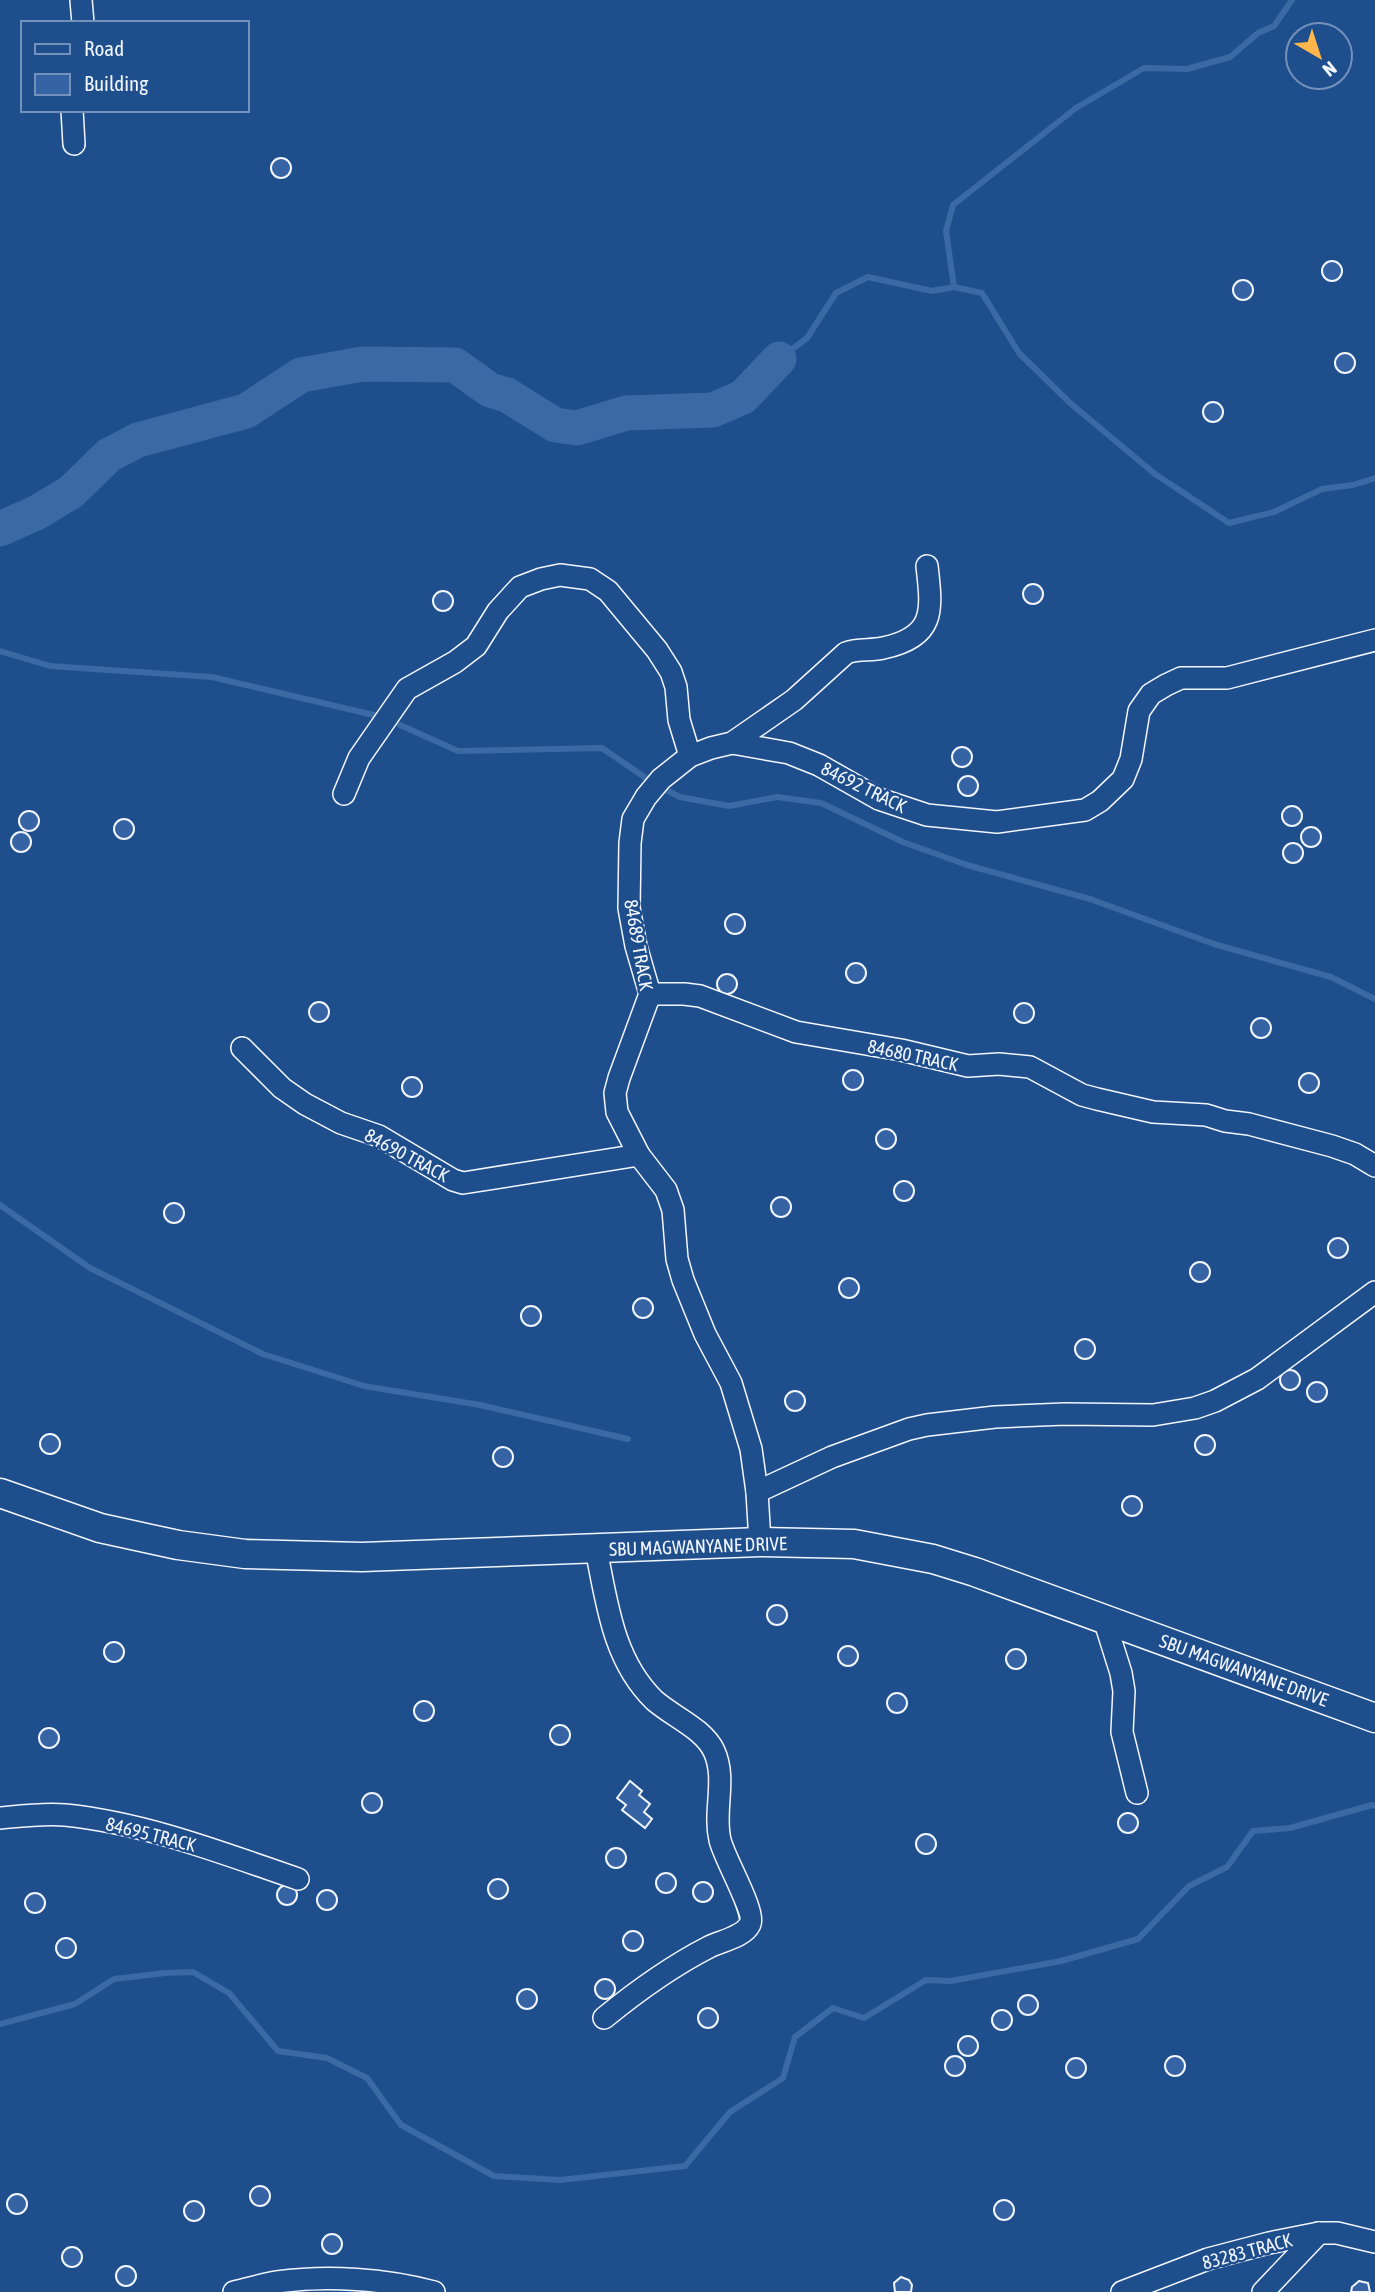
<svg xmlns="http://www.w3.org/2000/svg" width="1375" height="2292" viewBox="0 0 1375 2292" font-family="'Asap Condensed',sans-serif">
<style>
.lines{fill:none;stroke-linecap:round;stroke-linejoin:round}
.stream{stroke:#3b69a3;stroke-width:6}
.river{stroke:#3b69a3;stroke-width:35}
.building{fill:#3563a3;stroke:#f2f6ff;stroke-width:2}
.minor-casing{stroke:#f2f6ff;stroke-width:24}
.major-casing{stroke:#f2f6ff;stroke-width:31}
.minor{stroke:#1f4e8c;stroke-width:21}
.major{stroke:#1f4e8c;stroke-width:28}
.labels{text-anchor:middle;stroke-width:5;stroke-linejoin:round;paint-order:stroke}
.street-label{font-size:19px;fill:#f2f6ff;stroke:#1f4e8c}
</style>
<rect width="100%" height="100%" fill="#1f4e8c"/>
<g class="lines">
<g class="stream">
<polyline points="954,287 946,231 953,205 1076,108 1144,68 1187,69 1230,57 1258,33 1274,26 1292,0"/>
<polyline points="779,359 807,338 836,293 868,277 932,291 954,287 982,293 1019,353 1070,403 1155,474 1229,523 1274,512 1322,489 1353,485 1375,478"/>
<polyline points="0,651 50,666 212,677 378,716"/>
<polyline points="400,725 458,751 602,748 656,785 680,797 729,806 777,797 821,803 903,842 967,865 1090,899 1214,944 1331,977 1375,999"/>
<polyline points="0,1205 90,1268 263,1354 364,1386 480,1405 628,1439"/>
<polyline points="0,2024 75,2004 114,1979 165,1973 193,1972 229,1993 278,2051 327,2058 367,2078 401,2125 494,2176 560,2180 685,2166 730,2112 783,2078 795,2037 833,2008 864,2018 926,1980 951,1981 1061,1961 1138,1939 1189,1886 1227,1867 1253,1831 1290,1828 1372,1805 1375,1806"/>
</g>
<polyline class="river" points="0,529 36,513 71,492 109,455 138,440 246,411 301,375 363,364 455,365 490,390 507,395 555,425 577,428 626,413 713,410 743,397 779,359"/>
</g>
<g class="building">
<circle cx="281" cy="168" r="10"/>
<circle cx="1332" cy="271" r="10"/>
<circle cx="1243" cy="290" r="10"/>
<circle cx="1345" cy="363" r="10"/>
<circle cx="1213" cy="412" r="10"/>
<circle cx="1033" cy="594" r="10"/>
<circle cx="443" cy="601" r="10"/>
<circle cx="962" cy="757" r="10"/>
<circle cx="968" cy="786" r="10"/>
<circle cx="1292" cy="816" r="10"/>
<circle cx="29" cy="821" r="10"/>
<circle cx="124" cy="829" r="10"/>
<circle cx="1311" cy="837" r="10"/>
<circle cx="21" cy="842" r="10"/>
<circle cx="1293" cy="853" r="10"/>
<circle cx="735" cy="924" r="10"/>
<circle cx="856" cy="973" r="10"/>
<circle cx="727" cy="984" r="10"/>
<circle cx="319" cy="1012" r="10"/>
<circle cx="1024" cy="1013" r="10"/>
<circle cx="1261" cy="1028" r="10"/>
<circle cx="853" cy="1080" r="10"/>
<circle cx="1309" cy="1083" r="10"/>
<circle cx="412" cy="1087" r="10"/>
<circle cx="886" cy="1139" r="10"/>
<circle cx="904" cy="1191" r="10"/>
<circle cx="781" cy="1207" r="10"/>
<circle cx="174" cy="1213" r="10"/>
<circle cx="1338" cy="1248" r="10"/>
<circle cx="1200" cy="1272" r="10"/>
<circle cx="849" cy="1288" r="10"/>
<circle cx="643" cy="1308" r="10"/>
<circle cx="531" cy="1316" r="10"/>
<circle cx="1085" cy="1349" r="10"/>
<circle cx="1290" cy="1380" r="10"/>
<circle cx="1317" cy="1392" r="10"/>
<circle cx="795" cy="1401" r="10"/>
<circle cx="50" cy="1444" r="10"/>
<circle cx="1205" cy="1445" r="10"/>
<circle cx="503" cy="1457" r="10"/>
<circle cx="1132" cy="1506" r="10"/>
<circle cx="777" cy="1615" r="10"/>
<circle cx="114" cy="1652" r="10"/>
<circle cx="848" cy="1656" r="10"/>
<circle cx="1016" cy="1659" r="10"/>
<circle cx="897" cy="1703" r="10"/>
<circle cx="424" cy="1711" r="10"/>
<circle cx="560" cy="1735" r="10"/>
<circle cx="49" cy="1738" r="10"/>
<polygon points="630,1781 642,1791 639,1795 650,1804 644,1812 652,1819 645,1828 622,1810 626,1805 617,1798"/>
<circle cx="372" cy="1803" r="10"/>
<circle cx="1128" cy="1823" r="10"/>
<circle cx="926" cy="1844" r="10"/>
<circle cx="616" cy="1858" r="10"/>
<circle cx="666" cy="1883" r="10"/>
<circle cx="498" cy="1889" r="10"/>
<circle cx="703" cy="1892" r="10"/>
<circle cx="287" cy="1895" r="10"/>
<circle cx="327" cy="1900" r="10"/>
<circle cx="35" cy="1903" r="10"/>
<circle cx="633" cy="1941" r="10"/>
<circle cx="66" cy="1948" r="10"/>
<circle cx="605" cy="1989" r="10"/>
<circle cx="527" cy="1999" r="10"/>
<circle cx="1028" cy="2005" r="10"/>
<circle cx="708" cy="2018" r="10"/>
<circle cx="1002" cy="2020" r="10"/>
<circle cx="968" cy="2046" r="10"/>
<circle cx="1175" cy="2066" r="10"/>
<circle cx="955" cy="2066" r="10"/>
<circle cx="1076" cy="2068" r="10"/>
<circle cx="260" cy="2196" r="10"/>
<circle cx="17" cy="2204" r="10"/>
<circle cx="1004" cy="2210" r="10"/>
<circle cx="194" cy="2211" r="10"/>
<circle cx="332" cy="2244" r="10"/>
<circle cx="72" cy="2257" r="10"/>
<circle cx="126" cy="2276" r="10"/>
<polygon points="901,2277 909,2280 912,2285 911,2292 895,2292 894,2283"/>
<polygon points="1359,2281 1368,2283 1370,2292 1351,2292 1352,2287"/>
</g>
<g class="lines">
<defs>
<g id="minor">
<polyline points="81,0 83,23"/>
<polyline points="72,110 74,144"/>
<polyline points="732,743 789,753 819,765 879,799 927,815 997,822 1085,810 1100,801 1123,779 1131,759 1139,711 1151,694 1166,685 1181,678 1227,678 1375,640"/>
<polyline points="344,794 359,758 407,689 455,662 476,646 498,611 520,587 541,579 560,575 590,579 608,591 657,650 671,672 676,687 679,720 690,756"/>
<polyline points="650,994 684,994 700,996 796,1032 901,1050 968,1066 999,1064 1030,1067 1082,1095 1097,1099 1153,1112 1206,1115 1225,1121 1249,1124 1332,1146 1355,1154 1375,1166"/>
<polyline points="242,1048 282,1088 305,1104 341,1123 379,1136 453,1180 463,1183 639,1155"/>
<polyline points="757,1492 832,1457 909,1429 927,1425 995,1417 1065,1414 1153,1415 1195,1408 1215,1401 1257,1379 1375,1292"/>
<path d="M760,1542L757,1492L751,1449L731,1383L705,1334L683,1280L677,1259L673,1210L666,1190L639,1155L617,1112L615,1093L619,1078L650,994L636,946L629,908L630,843L633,819L646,797L661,779L690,756L711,748L732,743L794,700L846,653C858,648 871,651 883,648C936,637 932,610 927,566"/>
<path d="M596,1549C607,1603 613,1660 654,1700C673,1717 703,1728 714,1751C727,1779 713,1811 720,1840C724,1858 756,1912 750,1924C744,1937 721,1941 709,1947C670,1967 637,1991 604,2018"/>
<polyline points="1104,1619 1121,1673 1124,1691 1122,1732 1137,1793"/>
<path d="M0,1818C21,1816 44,1813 65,1815C145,1823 222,1853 298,1879"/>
<path d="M234,2292C248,2289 263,2284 277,2282C328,2275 385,2279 434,2292"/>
<polyline points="1122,2292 1208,2259 1269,2243 1319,2233 1337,2233 1375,2242"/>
<polyline points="1263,2292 1319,2233"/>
</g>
<polyline id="major" points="0,1493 100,1528 178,1545 245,1554 362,1557 760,1542 854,1544 933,1559 975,1572 1375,1718"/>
</defs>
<use href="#minor" class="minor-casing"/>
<use href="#major" class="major-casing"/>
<use href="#minor" class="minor"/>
<use href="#major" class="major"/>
</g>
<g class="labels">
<g class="street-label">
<text transform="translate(864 787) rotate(26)" y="7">84692 TRACK</text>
<text transform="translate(639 945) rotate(80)" y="7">84689 TRACK</text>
<text transform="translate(913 1055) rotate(12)" y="7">84680 TRACK</text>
<text transform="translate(407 1155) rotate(28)" y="7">84690 TRACK</text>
<text transform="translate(698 1546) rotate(-2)" y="7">SBU MAGWANYANE DRIVE</text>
<text transform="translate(1244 1670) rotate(20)" y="7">SBU MAGWANYANE DRIVE</text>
<text transform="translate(151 1834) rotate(14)" y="7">84695 TRACK</text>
<text transform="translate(1247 2251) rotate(-15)" y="7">83283 TRACK</text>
</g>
</g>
<rect x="21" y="21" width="228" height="91" fill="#1f4e8c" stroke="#7391ba" stroke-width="2"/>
<rect x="35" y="44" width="35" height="10" fill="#1f4e8c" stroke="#7391ba" stroke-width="2"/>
<text x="84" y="56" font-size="21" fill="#f2f6ff">Road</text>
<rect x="35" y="74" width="35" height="21" fill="#3563a3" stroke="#7391ba" stroke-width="2"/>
<text x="84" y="91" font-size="21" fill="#f2f6ff">Building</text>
<g transform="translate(1319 56) rotate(141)"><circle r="33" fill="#1f4e8c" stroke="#7391ba" stroke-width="2"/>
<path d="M0-5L12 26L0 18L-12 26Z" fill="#ffb74d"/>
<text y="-10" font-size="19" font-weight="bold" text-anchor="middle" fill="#f2f6ff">N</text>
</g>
</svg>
